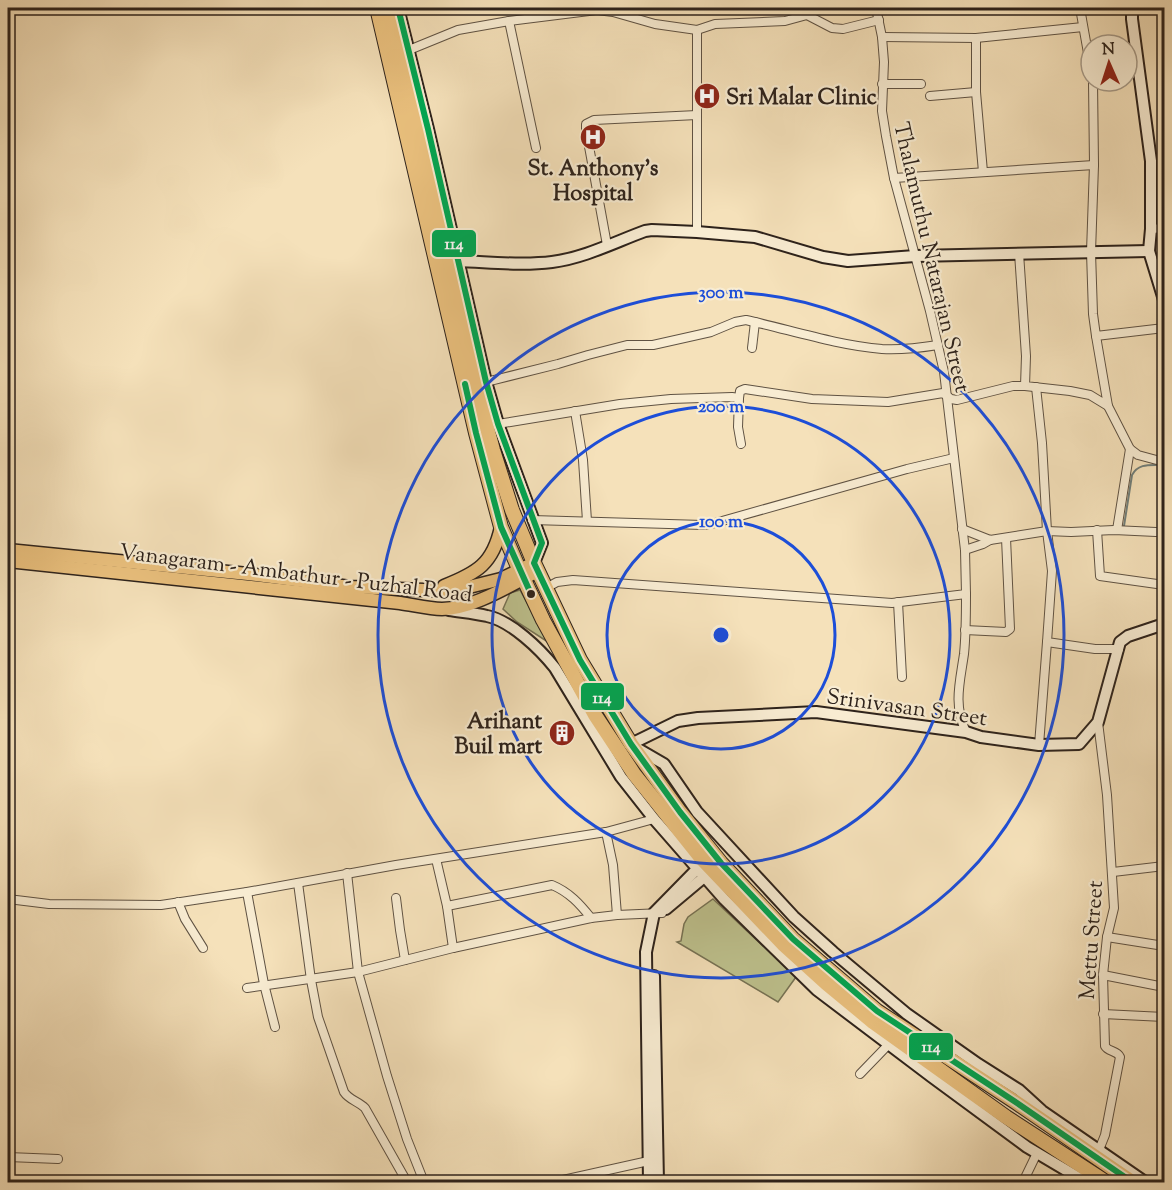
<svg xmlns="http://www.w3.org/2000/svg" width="1172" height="1190" viewBox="0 0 1172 1190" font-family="'Sorts Mill Goudy',serif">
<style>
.green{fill:#bec28e;stroke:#767254;stroke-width:1.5}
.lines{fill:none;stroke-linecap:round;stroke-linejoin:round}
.stream{stroke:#717e79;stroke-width:2}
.street-casing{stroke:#5f5243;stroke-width:10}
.secondary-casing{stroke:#2d221b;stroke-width:14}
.primary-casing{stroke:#2d221b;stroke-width:15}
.highway-casing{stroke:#2d221b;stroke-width:16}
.street{stroke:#f8ecd2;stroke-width:8}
.secondary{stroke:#f8ecd2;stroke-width:10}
.primary{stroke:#eac07d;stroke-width:12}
.highway{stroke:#eac07d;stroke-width:14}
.bus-1-casing{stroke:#f8ecd2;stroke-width:10}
.bus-1{stroke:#00a651;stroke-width:6}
.ring{fill:none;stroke:#1d4ed8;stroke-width:3}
.bus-dot{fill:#2d221b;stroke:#f8ecd2;stroke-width:2}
.labels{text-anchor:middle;stroke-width:4.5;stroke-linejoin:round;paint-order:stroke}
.poi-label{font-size:22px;font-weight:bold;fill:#2d221b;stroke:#f8ecd2;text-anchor:start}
.street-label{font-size:22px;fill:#2d221b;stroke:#f8ecd2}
.centre{fill:#1d4ed8;stroke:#f8ecd2;stroke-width:3}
.ring-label{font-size:18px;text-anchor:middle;font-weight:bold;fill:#1d4ed8;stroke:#f8ecd2;stroke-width:4.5;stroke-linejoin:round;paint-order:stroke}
.line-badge{stroke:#f8ecd2;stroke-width:2}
.badge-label{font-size:16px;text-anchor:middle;font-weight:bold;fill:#fff}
</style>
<rect width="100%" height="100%" fill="#f5e1ba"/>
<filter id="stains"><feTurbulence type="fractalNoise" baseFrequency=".00333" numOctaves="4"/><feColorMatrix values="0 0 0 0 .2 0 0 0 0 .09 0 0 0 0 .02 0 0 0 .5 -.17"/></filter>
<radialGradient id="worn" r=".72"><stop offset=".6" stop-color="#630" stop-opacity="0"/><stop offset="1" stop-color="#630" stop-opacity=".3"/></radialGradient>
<g class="green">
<polygon points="520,590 548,642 517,622 503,609 510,593"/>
<polygon points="713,899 796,977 778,1002 677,942 681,941 684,924 688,917"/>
</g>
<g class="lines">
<path class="stream" d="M1124,526L1132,475C1138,464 1148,465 1159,465"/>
<defs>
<g id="street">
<polyline points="798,8 807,15 832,28 843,29 879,20"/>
<polyline points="1080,8 1091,70"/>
<polyline points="509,21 536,148"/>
<polyline points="697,30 697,232"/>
<polyline points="882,37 976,38 1083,27"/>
<polyline points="976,38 976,92 983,172"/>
<polyline points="409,50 458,30 509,21 597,10 613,12 655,24 697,30 715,24 785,21 807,15"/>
<polyline points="1093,81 1094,165 1091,252 1093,314 1096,336 1164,328"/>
<polyline points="882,84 921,84"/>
<polyline points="930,96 976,92"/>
<polyline points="894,178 1094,165"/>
<polyline points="1151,229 1164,228"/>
<polyline points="607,245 586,130 586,124 594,120 697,115"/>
<polyline points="1019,253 1026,356 1025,386 1070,391 1090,395 1108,406 1096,336"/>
<polyline points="752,348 755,322"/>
<path d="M486,382L558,364L588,355L627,345H653L711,332L735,322L746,320C791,330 836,345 882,349C901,350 919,348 938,345"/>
<polyline points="1036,387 1042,443 1047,531 1052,571 1047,642 1095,649 1119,649"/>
<polyline points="739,398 740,391 745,389 812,399 888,402 943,393 951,399 957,400 1013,386 1025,386"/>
<polyline points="1108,406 1130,449 1138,455 1164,462"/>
<polyline points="575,411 583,460 587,521"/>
<polyline points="498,424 620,404 671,399 732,397 739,398 738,427 741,444"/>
<polyline points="532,520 703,525 715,523 907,469 954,458"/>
<polyline points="962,529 990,540 1047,531 1071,532 1114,530 1156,532"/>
<polyline points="1097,530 1100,576 1164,585"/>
<polyline points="1117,530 1130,449"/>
<polyline points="965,550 983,544 990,540"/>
<polyline points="546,588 557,582 573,580 892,603 966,594 965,550 944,372 930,311 894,178 886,136 882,111 884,62 882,37 876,8"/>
<polyline points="898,602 902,677"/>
<polyline points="965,630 1006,632 1010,629 1006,538"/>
<path d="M1098,722L1107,795L1114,908L1107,937L1103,975L1105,1046C1108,1052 1117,1050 1120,1057L1105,1135L1099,1150"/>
<path d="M966,732C953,705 960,682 964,654C966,635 966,614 966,594"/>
<polyline points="1039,745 1047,642"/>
<polyline points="606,832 613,865 617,915"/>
<polyline points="436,859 447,906 453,948"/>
<polyline points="1113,872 1164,866"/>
<polyline points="347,873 358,972 387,1076 407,1139 424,1182"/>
<path d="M298,883L311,980L318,1017L344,1092C349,1100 358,1101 365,1108L407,1182"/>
<polyline points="247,892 264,984 275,1027"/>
<polyline points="396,898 400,930 405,960"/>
<polyline points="8,899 49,904 161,905 247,892 396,865 606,832 654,819"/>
<polyline points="178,902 185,919 203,948"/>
<path d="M447,906L552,885C569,892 580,904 591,918"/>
<polyline points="1107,937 1164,946"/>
<polyline points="1103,975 1164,987"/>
<polyline points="247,988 358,972 453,948 591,918 617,915 662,913"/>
<polyline points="1103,1014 1164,1017"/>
<polyline points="860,1074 889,1044"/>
<polyline points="8,1157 58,1159"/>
<polyline points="554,1182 653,1160"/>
<polyline points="1023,1182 1037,1153"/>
</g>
<g id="secondary">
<polyline points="398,8 428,129 486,382 498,424 542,543 534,563"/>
<polyline points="1132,8 1132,19 1151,161 1151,229 1149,251 1164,300"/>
<path d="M458,261C489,262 521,266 552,262C584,258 615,242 645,231L652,230L697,232L755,237L823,257L848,261L915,256L1149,251"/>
<path d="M449,610C462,612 475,613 487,616C511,621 540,649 555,668L621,777L654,819L724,899L817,990L932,1077L1027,1147L1086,1182"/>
<polyline points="631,744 678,721 698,718 816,712 966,732 981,737 1039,745 1079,744 1098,722 1120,642 1128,636 1164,624"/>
<polyline points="633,746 664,764 697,812 794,917 833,952 907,1014 978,1064 1019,1090 1042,1111 1145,1182"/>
<polyline points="666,909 709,873"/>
<polyline points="654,976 658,1182"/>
<polyline points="649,1182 646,952 654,913 702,864"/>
</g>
<g id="primary">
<polyline points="8,550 248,574 350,587 448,591 469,587 501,579 534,563"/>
<path d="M8,561L400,603C414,605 429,609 442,609C473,609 510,585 538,571"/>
<path d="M444,586C477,573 493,564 501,527"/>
</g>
<g id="highway">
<polyline points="377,8 476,433 501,527 519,569 543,620 595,715 634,774 701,858 783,944 826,983 873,1022 1006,1117 1106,1182"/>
<polyline points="389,8 448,254 480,402 493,450 512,510 534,563 580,660 631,744 680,812 721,863 793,939 877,1011 1017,1103 1132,1182"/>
</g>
</defs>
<use href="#street" class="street-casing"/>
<use href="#secondary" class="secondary-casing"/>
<use href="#primary" class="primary-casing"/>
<use href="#highway" class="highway-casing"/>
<use href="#street" class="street"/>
<use href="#secondary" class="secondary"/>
<use href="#primary" class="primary"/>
<use href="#highway" class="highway"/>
<defs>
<g id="bus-1">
<polyline points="398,8 428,129 486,382 498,424 542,543 534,563 580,660 631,744 680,812 721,863 793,939 877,1011 1017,1103 1132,1182"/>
<polyline points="465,384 476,433 501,527 531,594"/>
</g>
</defs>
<use href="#bus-1" class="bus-1-casing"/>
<use href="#bus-1" class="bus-1"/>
</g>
<g class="ring">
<circle cx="721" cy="635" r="114"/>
<circle cx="721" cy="635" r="229"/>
<circle cx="721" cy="635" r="343"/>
</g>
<defs>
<symbol id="hospital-disc" viewBox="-11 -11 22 22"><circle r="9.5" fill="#8f2418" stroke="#f8ecd2"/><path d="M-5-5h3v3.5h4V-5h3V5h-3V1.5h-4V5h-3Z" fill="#fff"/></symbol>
<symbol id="building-disc" viewBox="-11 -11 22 22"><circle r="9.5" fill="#8f2418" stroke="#f8ecd2"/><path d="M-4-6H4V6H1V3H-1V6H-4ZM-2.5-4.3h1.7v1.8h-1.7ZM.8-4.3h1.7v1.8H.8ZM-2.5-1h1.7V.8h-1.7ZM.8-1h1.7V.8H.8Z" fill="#fff"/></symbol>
</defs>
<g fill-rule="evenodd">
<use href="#hospital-disc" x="692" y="81" width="30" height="30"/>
<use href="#hospital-disc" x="578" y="122" width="30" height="30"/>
<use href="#building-disc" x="547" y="718" width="30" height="30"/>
</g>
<circle class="bus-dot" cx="531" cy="594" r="5"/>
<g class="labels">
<g class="poi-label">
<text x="726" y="104">Sri Malar Clinic</text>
<text x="593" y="175" text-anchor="middle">St. Anthony's<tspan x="593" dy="25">Hospital</tspan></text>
<text x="542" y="728" text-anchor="end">Arihant<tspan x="542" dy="25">Buil mart</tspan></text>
</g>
<g class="street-label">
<text transform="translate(933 257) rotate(77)" y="8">Thalamuthu Natarajan Street</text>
<text transform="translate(296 572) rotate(7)" y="8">Vanagaram - Ambathur - Puzhal Road</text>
<text transform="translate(907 706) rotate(8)" y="8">Srinivasan Street</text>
<text transform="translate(1090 940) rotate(-86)" y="8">Mettu Street</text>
</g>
</g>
<circle cx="721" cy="635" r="9" class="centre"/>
<g class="ring-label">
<text x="721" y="298">300 m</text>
<text x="721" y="412">200 m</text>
<text x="721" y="527">100 m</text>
</g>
<g class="line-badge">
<rect x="431" y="229" width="46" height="29" rx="6" fill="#00a651"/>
<rect x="580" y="682" width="45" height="29" rx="6" fill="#00a651"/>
<rect x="908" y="1032" width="46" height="29" rx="6" fill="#00a651"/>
</g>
<g class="badge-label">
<text x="454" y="249">114</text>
<text x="602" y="703">114</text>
<text x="931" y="1052">114</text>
</g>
<rect width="1172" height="1190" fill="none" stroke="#f5e1ba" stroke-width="30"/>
<rect x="9" y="9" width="1154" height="1172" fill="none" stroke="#2d221b" stroke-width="3"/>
<rect x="15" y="15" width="1142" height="1160" fill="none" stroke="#2d221b" stroke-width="1.5"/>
<g transform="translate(1109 63) rotate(357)"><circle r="28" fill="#f8ecd2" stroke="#a79b89" stroke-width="1.5"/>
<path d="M0-4.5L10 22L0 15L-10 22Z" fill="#8f2418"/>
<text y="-9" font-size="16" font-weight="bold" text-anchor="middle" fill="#2d221b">N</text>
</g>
<rect width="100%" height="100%" filter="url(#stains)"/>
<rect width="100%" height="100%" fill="url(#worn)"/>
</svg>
